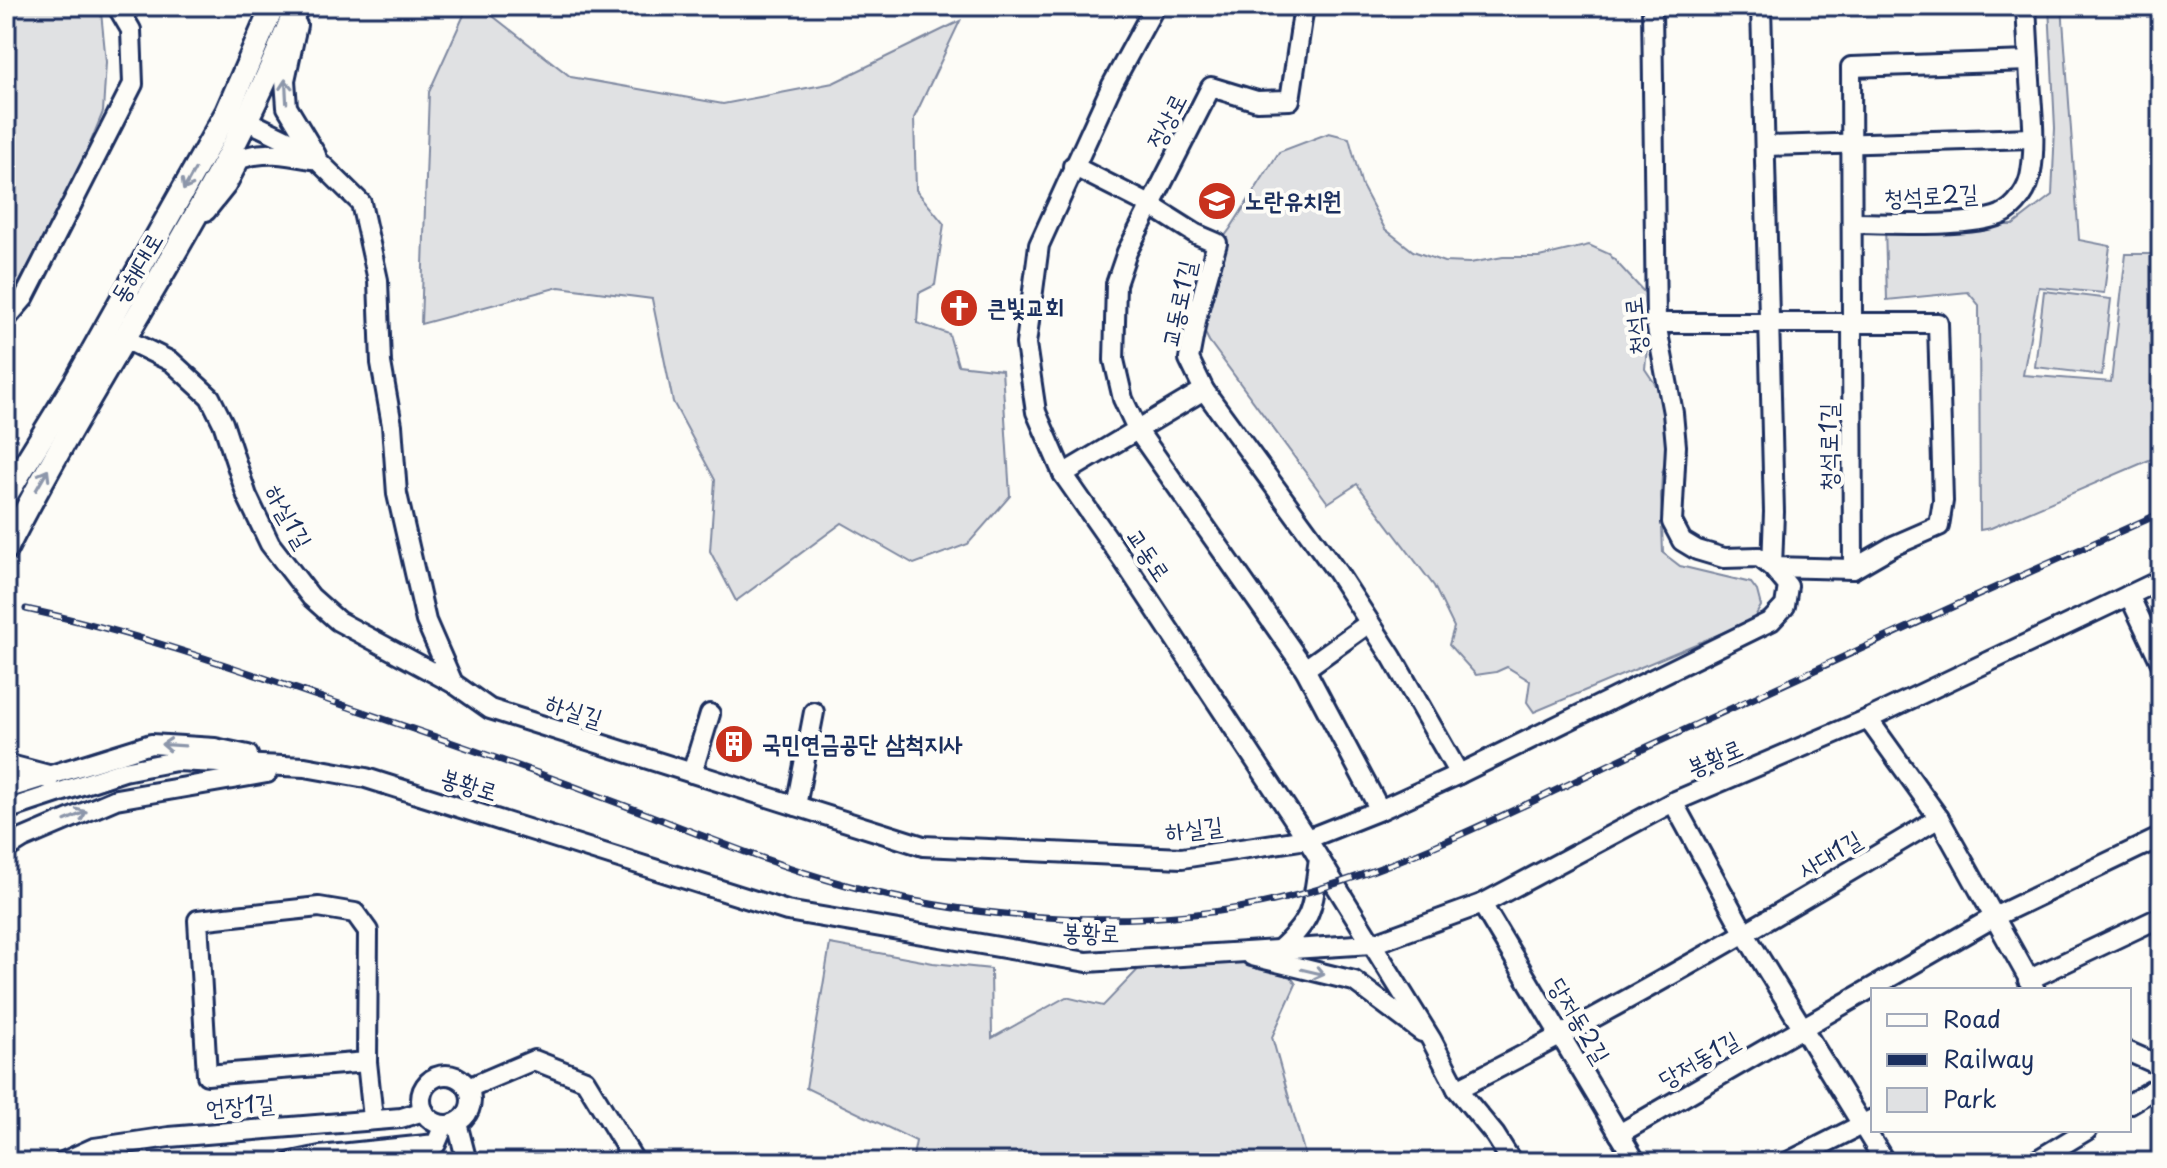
<svg xmlns="http://www.w3.org/2000/svg" width="2167" height="1168" viewBox="0 0 2167 1168" font-family="'Playpen Sans','Poor Story',sans-serif">
<style>
.green{fill:#e0e1e3;stroke:#7e88a0;stroke-width:2}
.lines{fill:none;stroke-linecap:round;stroke-linejoin:round}
.minor-casing{stroke:#1b2f5e;stroke-width:24}
.major-casing{stroke:#1b2f5e;stroke-width:28}
.minor{stroke:#fdfcf7;stroke-width:18}
.major{stroke:#fdfcf7;stroke-width:22}
.rail-casing{stroke:#1b2f5e;stroke-width:7}
.rail{stroke:#fdfcf7;stroke-width:4;stroke-dasharray:12;stroke-linecap:butt}
.oneway{stroke:#8c96aa}
.labels{text-anchor:middle;stroke-width:8;stroke-linejoin:round;paint-order:stroke}
.street-label{font-size:24px;fill:#1b2f5e;stroke:#fdfcf7}
.poi-label{font-size:24px;font-weight:bold;fill:#1b2f5e;stroke:#fdfcf7;text-anchor:start}
</style>
<rect width="100%" height="100%" fill="#fdfcf7"/>
<filter id="ink" filterUnits="userSpaceOnUse"><feTurbulence type="fractalNoise" baseFrequency=".0125" numOctaves="2"/><feDisplacementMap in="SourceGraphic" scale="16" xChannelSelector="R" yChannelSelector="G"/><feConvolveMatrix kernelMatrix="1 2 1 2 8 2 1 2 1" color-interpolation-filters="sRGB"/></filter>
<g filter="url(#ink)">
<g class="green">
<polygon points="6,6 97,6 101,12 106,62 103,112 80,168 18,285 6,296"/>
<polygon points="468,6 480,6 571,77 723,104 833,83 960,21 914,118 916,190 944,224 935,285 919,293 917,323 949,334 958,365 1002,370 1010,496 968,544 914,564 842,523 736,601 710,551 715,480 673,402 652,299 559,287 421,324 429,92"/>
<polygon points="2049,6 2062,6 2079,240 2110,246 2104,293 2039,287 2023,375 2111,382 2126,254 2161,254 2161,455 1991,528 1980,530 1979,305 1968,292 1887,300 1885,225 2013,225 2052,195 2055,128"/>
<polygon points="1329,133 1349,138 1362,186 1385,229 1413,251 1444,262 1470,263 1503,257 1539,257 1589,245 1609,254 1645,293 1648,337 1645,369 1664,397 1668,453 1662,474 1661,497 1663,553 1680,566 1751,583 1757,591 1761,606 1753,620 1534,712 1527,702 1530,681 1507,667 1496,672 1476,675 1449,645 1454,627 1434,586 1357,484 1328,503 1209,341 1200,323 1213,252 1230,229 1279,152"/>
<polygon points="2044,291 2111,299 2102,375 2035,367"/>
<polygon points="830,944 933,963 991,969 992,1038 1066,997 1103,1006 1152,955 1280,961 1296,984 1272,1037 1307,1162 912,1162 916,1141 806,1088"/>
</g>
<g class="lines">
<defs>
<g id="minor">
<polyline points="1155,6 1112,85 1039,245 1026,344 1036,412 1063,474 1123,560 1307,839 1431,1039 1457,1089 1495,1135 1512,1162"/>
<polyline points="1304,6 1290,100 1257,101 1211,87 1127,252 1116,284 1114,360 1123,399 1138,431 1305,669 1380,810"/>
<polyline points="1652,6 1656,323 1673,413 1676,446 1672,522 1682,541 1697,550 1724,558 1759,557 1772,567 1853,569 1893,546 1939,526 1943,501 1938,323 1656,323"/>
<polyline points="297,25 285,80 287,107 316,155"/>
<polyline points="248,121 306,149 361,203 378,280 381,363 392,425 397,494 426,621 453,683 490,709 923,846 1182,858 1307,839 1380,810 1459,774 1771,621 1785,606 1788,586 1772,567 1774,512 1761,6"/>
<polyline points="1766,146 2032,138"/>
<path d="M206,211L226,186L240,159C265,150 285,154 311,159"/>
<path d="M1852,223C1890,223 1967,228 2000,215C2016,208 2029,189 2031,172C2037,137 2030,97 2029,61"/>
<polyline points="6,319 24,298 133,84 131,30 117,6"/>
<polyline points="125,339 172,362 210,397 223,423 247,496 270,544 311,597 338,621 453,683"/>
<polyline points="1204,390 1337,572 1392,657 1459,774"/>
<polyline points="1063,474 1204,390 1189,359 1198,311 1217,243 1196,234 1150,205 1073,166"/>
<polyline points="1853,569 1851,67 2029,61 2026,6"/>
<polyline points="2129,595 2161,663"/>
<polyline points="1305,669 1369,623"/>
<polyline points="1868,719 1939,818 2035,990"/>
<polyline points="692,773 710,714"/>
<polyline points="6,789 151,744 215,748 248,755"/>
<polyline points="1673,802 1745,934 1885,1162"/>
<polyline points="796,806 814,712"/>
<polyline points="6,810 124,771 176,761 305,767 366,778 787,911 1087,962 1372,944 1482,904 1673,802 1868,719 2161,580"/>
<polyline points="6,849 22,839 116,799 267,773"/>
<polyline points="1482,904 1636,1162"/>
<path d="M1280,949C1316,916 1312,905 1319,859"/>
<polyline points="1252,956 1354,981 1422,1032"/>
<polyline points="2028,980 2161,917"/>
<polyline points="2129,1052 2161,1066"/>
<polyline points="367,1062 207,1075 198,920 319,907 355,913 368,931 367,1062 373,1118"/>
<circle cx="446" cy="1100" r="25"/>
<polyline points="468,1088 534,1060 585,1080 635,1162"/>
<path d="M1457,1089C1623,1006 1781,913 1939,818"/>
<polyline points="2129,1104 2161,1085"/>
<polyline points="457,1123 467,1162"/>
<polyline points="1619,1134 1996,916 2161,837"/>
<polyline points="63,1162 94,1148 169,1137 401,1118 424,1111"/>
<polyline points="292,1162 320,1156 436,1144 444,1125"/>
<polyline points="1788,1162 1873,1119"/>
<polyline points="2034,1162 2087,1130"/>
</g>
<g id="major">
<polyline points="6,495 75,383 227,112 273,6"/>
<path d="M6,549C99,365 222,199 297,6"/>
<polyline points="6,766 48,777"/>
</g>
</defs>
<use href="#minor" class="minor-casing"/>
<use href="#major" class="major-casing"/>
<use href="#minor" class="minor"/>
<use href="#major" class="major"/>
<defs>
<path id="rail" d="M26,609C130,631 230,666 331,701C421,732 511,762 599,796C681,826 762,862 846,885C980,922 1150,932 1286,898C1402,869 1523,805 1632,754C1808,672 1984,592 2161,513"/>
</defs>
<use href="#rail" class="rail-casing"/>
<use href="#rail" class="rail"/>
</g>
<defs><path id="oneway-shaft" d="M-6 0H5M1.5-3L5.5 0L1.5 3" fill="none" stroke-width="1.6" stroke-linecap="round" stroke-linejoin="round" transform="scale(2)"/></defs>
<g class="oneway">
<use href="#oneway-shaft" transform="translate(286 91) rotate(-93)"/>
<use href="#oneway-shaft" transform="translate(189 180) rotate(119)"/>
<use href="#oneway-shaft" transform="translate(42 480) rotate(-60)"/>
<use href="#oneway-shaft" transform="translate(173 745) rotate(-176)"/>
<use href="#oneway-shaft" transform="translate(76 816) rotate(-23)"/>
<use href="#oneway-shaft" transform="translate(1313 972) rotate(13)"/>
</g>
</g>
<defs>
<symbol id="school-disc" viewBox="-11 -11 22 22"><circle r="9.5" fill="#c8321e" stroke="#fdfcf7"/><path d="M0-5L7-2L0 1L-7-2ZM-4 1L0 2.5L4 1V4Q0 6-4 4Z" fill="#fff"/></symbol>
<symbol id="church-disc" viewBox="-11 -11 22 22"><circle r="9.5" fill="#c8321e" stroke="#fdfcf7"/><path d="M-1.2-6h2.4v3.5h3.3v2.4h-3.3V6h-2.4V-.1h-3.3v-2.4h3.3Z" fill="#fff"/></symbol>
<symbol id="building-disc" viewBox="-11 -11 22 22"><circle r="9.5" fill="#c8321e" stroke="#fdfcf7"/><path d="M-4-6H4V6H1V3H-1V6H-4ZM-2.5-4.3h1.7v1.8h-1.7ZM.8-4.3h1.7v1.8H.8ZM-2.5-1h1.7V.8h-1.7ZM.8-1h1.7V.8H.8Z" fill="#fff"/></symbol>
</defs>
<g fill-rule="evenodd">
<use href="#school-disc" x="1195" y="179" width="44" height="44"/>
<use href="#church-disc" x="937" y="286" width="44" height="44"/>
<use href="#building-disc" x="712" y="722" width="44" height="44"/>
</g>
<g class="labels">
<g class="street-label">
<text transform="translate(1167 121) rotate(-63)" y="8">정상로</text>
<text transform="translate(1931 196) rotate(-3)" y="8">청석로2길</text>
<text transform="translate(137 268) rotate(-59)" y="8">동해대로</text>
<text transform="translate(1179 304) rotate(-78)" y="8">교동로1길</text>
<text transform="translate(1636 326) rotate(-96)" y="8">청석로</text>
<text transform="translate(1829 447) rotate(-90)" y="8">청석로1길</text>
<text transform="translate(288 517) rotate(60)" y="8">하실1길</text>
<text transform="translate(1148 555) rotate(56)" y="8">교동로</text>
<text transform="translate(574 711) rotate(18)" y="8">하실길</text>
<text transform="translate(1715 758) rotate(-23)" y="8">봉황로</text>
<text transform="translate(469 785) rotate(17)" y="8">봉황로</text>
<text transform="translate(1194 829) rotate(-7)" y="8">하실길</text>
<text transform="translate(1830 855) rotate(-31)" y="8">사대1길</text>
<text transform="translate(1091 933) rotate(2)" y="8">봉황로</text>
<text transform="translate(1579 1021) rotate(59)" y="8">당저동2길</text>
<text transform="translate(1699 1060) rotate(-30)" y="8">당저동1길</text>
<text transform="translate(240 1106) rotate(-5)" y="8">언장1길</text>
</g>
<g class="poi-label">
<text x="1245" y="209">노란유치원</text>
<text x="987" y="316">큰빛교회</text>
<text x="762" y="752">국민연금공단 삼척지사</text>
</g>
</g>
<rect width="2167" height="1168" fill="none" stroke="#fdfcf7" stroke-width="32"/>
<rect x="16" y="16" width="2135" height="1136" fill="none" stroke="#1b2f5e" stroke-width="3" filter="url(#ink)"/>
<rect x="1871" y="988" width="260" height="144" fill="#fdfcf7" stroke="#a3aaba" stroke-width="2"/>
<rect x="1887" y="1014" width="40" height="12" fill="#fdfcf7" stroke="#a3aaba" stroke-width="2"/>
<text x="1943" y="1028" font-size="24" fill="#1b2f5e">Road</text>
<rect x="1887" y="1054" width="40" height="12" fill="#1b2f5e" stroke="#a3aaba" stroke-width="2"/>
<text x="1943" y="1068" font-size="24" fill="#1b2f5e">Railway</text>
<rect x="1887" y="1088" width="40" height="24" fill="#e0e1e3" stroke="#a3aaba" stroke-width="2"/>
<text x="1943" y="1108" font-size="24" fill="#1b2f5e">Park</text>
</svg>
